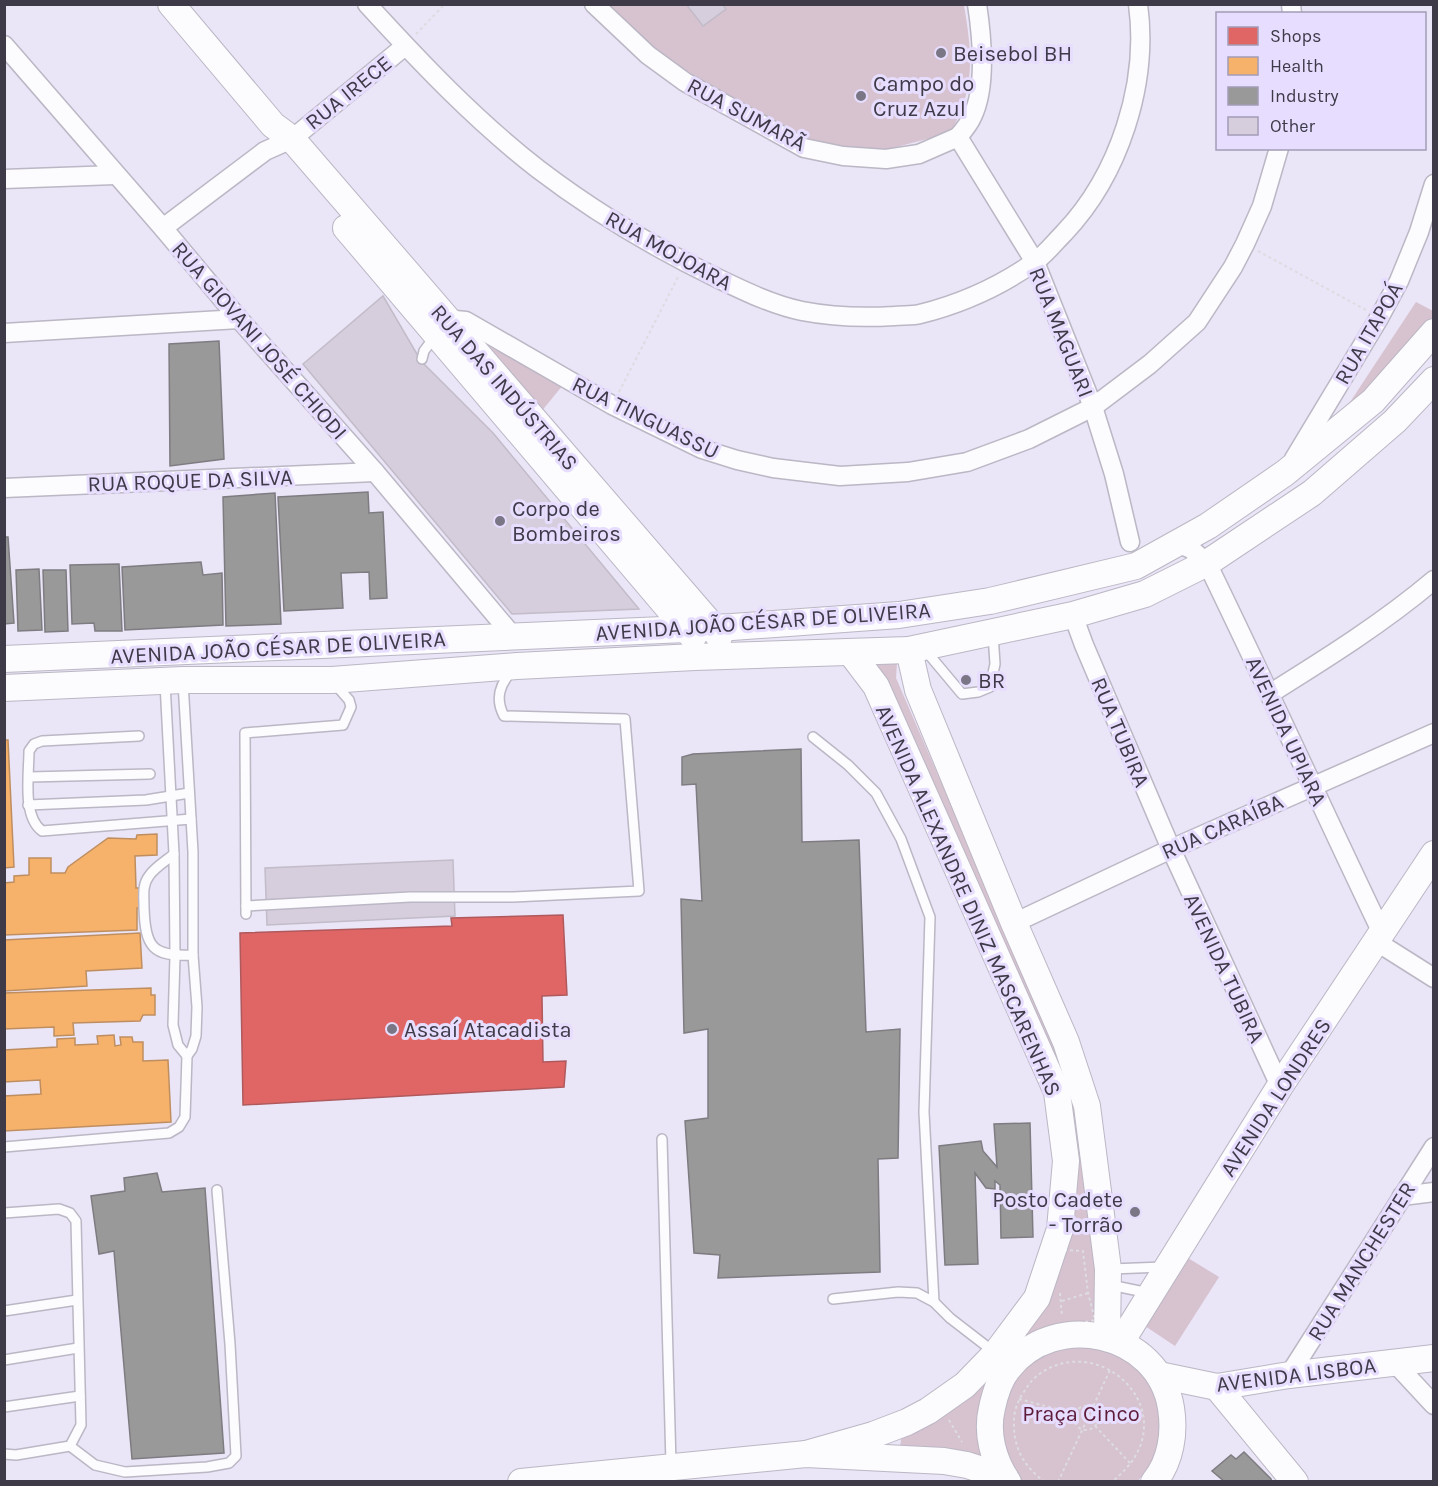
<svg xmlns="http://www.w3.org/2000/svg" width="1438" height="1486" viewBox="0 0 1438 1486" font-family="Karla,sans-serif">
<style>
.green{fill:#d7c2d0}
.shops{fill:#e06666;stroke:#af595d;stroke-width:1.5}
.health{fill:#f6b26b;stroke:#bf8e60;stroke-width:1.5}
.industry{fill:#999;stroke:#7e7c81;stroke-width:1.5}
.building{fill:#d7cedd;stroke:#c2bbc8;stroke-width:1.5}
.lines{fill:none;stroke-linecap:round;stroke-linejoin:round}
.lane-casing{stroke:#bbb7c4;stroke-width:12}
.street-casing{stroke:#bbb7c4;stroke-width:21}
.secondary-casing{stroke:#bbb7c4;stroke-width:28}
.path{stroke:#dddce1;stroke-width:2;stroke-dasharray:3 3;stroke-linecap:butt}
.lane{stroke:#fcfbfe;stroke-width:9}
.street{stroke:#fcfbfe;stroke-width:18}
.secondary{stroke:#fcfbfe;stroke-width:26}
.poi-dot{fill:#7a7685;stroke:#e6ddff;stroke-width:2}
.labels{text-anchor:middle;stroke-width:6;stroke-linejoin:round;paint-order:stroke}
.poi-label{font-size:22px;fill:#3e3a48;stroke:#e6ddff;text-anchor:start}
.street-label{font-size:22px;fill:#3e3a48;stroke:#e6ddff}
.park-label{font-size:22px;fill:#5d1b38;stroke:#e6ddff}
</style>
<rect width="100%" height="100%" fill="#eae5f7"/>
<g class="green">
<path d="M608,5H964C972,54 976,88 950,133L881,151L842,149L806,142L760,116L663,56Z"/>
<polygon points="1416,302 1433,311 1433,322 1331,431"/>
<polygon points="465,334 563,385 536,418"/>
<polygon points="897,662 896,678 1056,1048 1078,1113 1084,1153 1101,1326 1013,1347 1059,1253 1078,1151 1068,1104 874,666"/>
<polygon points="1188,1258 1219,1277 1175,1346 1145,1326"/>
<path d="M1087,1343C1099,1348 1129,1358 1137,1365C1157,1382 1167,1417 1161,1442C1156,1457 1148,1469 1138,1481H1022L1015,1474L1003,1451V1399L1015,1376L1034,1357L1059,1346Z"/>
<polygon points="1003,1361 998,1471 900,1446 902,1435"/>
</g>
<polygon class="shops" points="563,915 567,995 542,996 543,1062 566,1061 564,1087 243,1105 240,933 452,926 451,918"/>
<g class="health">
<polygon points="4,740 8,740 14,867 4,868"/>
<polygon points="157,834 157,855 135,856 136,888 141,888 142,907 137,908 137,930 4,935 4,883 14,882 14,876 29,875 29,858 51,858 51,873 65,873 68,867 108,838 136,839 137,835"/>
<polygon points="140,933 142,968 86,971 87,986 4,991 4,940"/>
<polygon points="151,988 151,995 155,995 155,1015 143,1015 140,1021 73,1023 74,1035 54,1036 54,1027 4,1029 4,993"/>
<polygon points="114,1035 115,1046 121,1045 120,1037 132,1037 133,1042 143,1042 143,1061 168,1060 171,1122 4,1131 4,1096 41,1094 40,1080 4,1082 4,1050 57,1047 57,1039 75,1038 75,1045 98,1044 97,1036"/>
</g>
<g class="industry">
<polygon points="219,341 224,459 170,466 169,344"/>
<polygon points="368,492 369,513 383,512 387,598 370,599 369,572 341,573 343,608 284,611 278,497"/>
<polygon points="275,493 281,624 226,626 223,497"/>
<polygon points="4,537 8,537 14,623 4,624"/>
<polygon points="201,562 203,575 222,573 223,625 125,630 122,567"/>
<polygon points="119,564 122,631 95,631 94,623 72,624 70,565"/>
<polygon points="39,569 42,630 18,631 16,570"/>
<polygon points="43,570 66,570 68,631 45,632"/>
<polygon points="801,749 802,842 859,840 866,1032 900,1029 898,1158 878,1159 880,1272 718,1278 720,1255 694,1253 685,1121 708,1118 708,1029 684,1033 681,899 702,901 696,784 682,785 682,757 693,754"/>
<polygon points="1030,1123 1033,1237 1001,1238 1000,1185 995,1181 995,1189 986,1188 975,1173 978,1264 945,1265 939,1146 981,1141 983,1151 997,1167 994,1124"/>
<polygon points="157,1173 162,1192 205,1188 224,1453 132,1459 114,1251 99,1254 91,1196 125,1191 124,1178"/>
<polygon points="1244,1452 1271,1479 1272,1482 1225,1482 1212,1471 1231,1455 1236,1459"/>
</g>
<g class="building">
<polygon points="686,4 722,4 726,9 703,26"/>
<polygon points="383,296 421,361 493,433 639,609 512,614 303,364"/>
<polygon points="453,860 455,916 267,925 265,868"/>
</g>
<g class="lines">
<defs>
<g id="lane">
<polyline points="422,359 424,351 435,336"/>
<polyline points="926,651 962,694 978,692 990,687 995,664 993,634"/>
<polyline points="165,683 174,854 175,956 173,1025 178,1045 187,1056"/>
<path d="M139,736L42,741L34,744L29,751C29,774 22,816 42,831L191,819"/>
<polyline points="813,737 848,765 876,793 901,839 930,917 924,1112 934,1302"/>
<polyline points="29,777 150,774"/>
<polyline points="28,805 146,800 189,793"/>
<path d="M174,854C166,861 155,867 149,876C142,885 144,896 144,907C145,947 152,957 193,955"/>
<path d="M246,906L410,897H513L639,891L625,719L504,716C495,699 499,685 512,671"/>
<polyline points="246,914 245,733 343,725 351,707 349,700 335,684"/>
<polyline points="662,1139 671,1464"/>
<polyline points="4,1147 169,1133 179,1127 185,1117 187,1056 192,1049 196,1036 197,1007 193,955 193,852 183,682"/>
<polyline points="4,1213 59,1209 70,1213 76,1221 81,1425 70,1446 16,1455 4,1454"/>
<polyline points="1111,1269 1163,1267"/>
<polyline points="1110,1282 1120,1287 1149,1293"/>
<polyline points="833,1299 898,1292 917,1293 934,1302 950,1318 994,1352"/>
<polyline points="4,1311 77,1300"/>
<polyline points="4,1360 78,1348"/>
<polyline points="4,1407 80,1396"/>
<polyline points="70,1446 95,1465 125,1472 207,1467 229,1463 236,1456 230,1344 217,1190"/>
</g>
<g id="street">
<path d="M367,4C420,62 475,120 538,169C593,211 655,248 717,278C744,291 773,305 802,311C833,317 862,318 894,316C902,315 912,316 920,314C960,304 1000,286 1033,263C1044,256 1054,243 1064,233C1119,175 1149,84 1138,4"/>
<polyline points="594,4 648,55 685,82 804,148 843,156 886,159 919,154 958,137"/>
<polyline points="1291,4 1292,14"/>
<polyline points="4,45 163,228 239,319 375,472 513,636"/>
<polyline points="958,137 1035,262 1093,407 1114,474 1130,542"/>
<path d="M958,137C963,131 969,124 972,117C987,87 982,37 977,4"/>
<polyline points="4,179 115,175"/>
<polyline points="163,228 265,151 292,139 405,46"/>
<polyline points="445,327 455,320 466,321 612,405 702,449 737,460 773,468 840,476 908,472 967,462 1029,439 1093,407 1150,364 1197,322 1233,267 1245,244 1262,206 1279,148"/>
<polyline points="4,333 239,319"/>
<polyline points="1294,459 1379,318 1399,281 1419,232 1434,184"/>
<polyline points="4,488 375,472"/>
<path d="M1176,543L1191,549L1207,563C1267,686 1323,810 1382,933"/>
<polyline points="1073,615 1084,645 1171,849 1280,1086"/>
<path d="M1271,693C1327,658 1383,623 1434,580"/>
<polyline points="1014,923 1171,849 1434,733"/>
<polyline points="1377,942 1434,978"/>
<polyline points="1402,1196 1434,1192"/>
<polyline points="1394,1362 1434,1405"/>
<polyline points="1289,1375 1434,1147"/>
</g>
<g id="secondary">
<polyline points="171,4 273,125 292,139 714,628 719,637"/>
<polyline points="346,228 693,637"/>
<polyline points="909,650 918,690 1014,923 1066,1042 1087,1106 1108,1269 1107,1337"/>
<polyline points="4,659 732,627 899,615 990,601 1136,566 1208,526 1285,473 1373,401 1434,332"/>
<polyline points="4,688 183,680 332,680 517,666 695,657 909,650 1073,615 1145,594 1207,563 1312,493 1395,421 1434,380"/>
<polyline points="1121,1342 1280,1086 1434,854"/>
<polyline points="1159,1375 1217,1387 1289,1375 1434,1358"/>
<polyline points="1217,1387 1295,1482"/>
<polyline points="806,1454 873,1435 907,1422 928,1411 965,1385 996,1353 1037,1298 1060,1229 1066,1161 1057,1092 876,686 851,653"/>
<polyline points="521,1482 806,1454 944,1461 967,1465 1004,1477"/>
<path d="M1008,1482C993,1460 986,1433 992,1408C995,1394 999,1380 1008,1369C1054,1309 1159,1331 1171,1408C1175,1433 1171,1461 1154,1482"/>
</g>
</defs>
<use href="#lane" class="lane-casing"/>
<use href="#street" class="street-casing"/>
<use href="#secondary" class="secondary-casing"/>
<g class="path">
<polyline points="416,34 445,4"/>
<polyline points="1258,251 1366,310"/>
<polyline points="619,392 678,277"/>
<polygon points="1064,1250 1083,1251 1088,1293 1095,1320 1039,1332 1022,1340 1051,1292"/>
<polyline points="1060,1293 1062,1317"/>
<polyline points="1062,1301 1088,1293"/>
<polyline points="1019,1399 1075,1414"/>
<circle cx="1086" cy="1418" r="12"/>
<polyline points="949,1420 962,1442"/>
<polyline points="1095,1426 1130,1463"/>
<path d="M1045,1482C1023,1466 1013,1447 1014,1420C1014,1406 1022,1394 1030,1383C1037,1374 1049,1367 1060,1364C1110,1350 1162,1401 1138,1451C1132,1464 1123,1472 1112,1482"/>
<polyline points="1058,1482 1110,1370"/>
</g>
<use href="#lane" class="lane"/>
<use href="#street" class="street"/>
<use href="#secondary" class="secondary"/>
</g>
<g class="poi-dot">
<circle cx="941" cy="53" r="6"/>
<circle cx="861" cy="96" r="6"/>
<circle cx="500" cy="521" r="6"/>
<circle cx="966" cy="680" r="6"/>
<circle cx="392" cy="1029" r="6"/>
<circle cx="1135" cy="1212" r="6"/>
</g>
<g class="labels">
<g class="poi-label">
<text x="953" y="61">Beisebol BH</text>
<text x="873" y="91">Campo do<tspan x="873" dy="25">Cruz Azul</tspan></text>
<text x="512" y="516">Corpo de<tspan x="512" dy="25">Bombeiros</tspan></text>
<text x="978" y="688">BR</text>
<text x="404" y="1037">Assaí Atacadista</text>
<text x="1123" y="1207" text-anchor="end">Posto Cadete<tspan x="1123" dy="25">- Torrão</tspan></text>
</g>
<g class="street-label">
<text transform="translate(348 92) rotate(-39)" y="8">RUA IRECE</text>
<text transform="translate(747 114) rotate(28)" y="8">RUA SUMARÃ</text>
<text transform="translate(669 250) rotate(29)" y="8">RUA MOJOARA</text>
<text transform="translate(1062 332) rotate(68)" y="8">RUA MAGUARI</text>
<text transform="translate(1368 333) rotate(-60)" y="8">RUA ITAPOÁ</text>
<text transform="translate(260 340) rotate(49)" y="8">RUA GIOVANI JOSÉ CHIODI</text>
<text transform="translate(505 387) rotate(49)" y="8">RUA DAS INDÚSTRIAS</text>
<text transform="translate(646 417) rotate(26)" y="8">RUA TINGUASSU</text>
<text transform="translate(190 480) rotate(-2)" y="8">RUA ROQUE DA SILVA</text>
<text transform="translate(763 621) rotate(-4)" y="8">AVENIDA JOÃO CÉSAR DE OLIVEIRA</text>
<text transform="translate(278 647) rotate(-3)" y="8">AVENIDA JOÃO CÉSAR DE OLIVEIRA</text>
<text transform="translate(1287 731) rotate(65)" y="8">AVENIDA UPIARA</text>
<text transform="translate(1121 732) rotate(67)" y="8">RUA TUBIRA</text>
<text transform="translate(1222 826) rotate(-24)" y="8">RUA CARAÍBA</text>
<text transform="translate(969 900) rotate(66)" y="8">AVENIDA ALEXANDRE DINIZ MASCARENHAS</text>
<text transform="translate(1225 968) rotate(65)" y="8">AVENIDA TUBIRA</text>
<text transform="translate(1275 1097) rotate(-57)" y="8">AVENIDA LONDRES</text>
<text transform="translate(1361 1261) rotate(-58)" y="8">RUA MANCHESTER</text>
<text transform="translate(1296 1374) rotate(-7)" y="8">AVENIDA LISBOA</text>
</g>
<g class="park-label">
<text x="1081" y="1421">Praça Cinco</text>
</g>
</g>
<rect width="1438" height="1486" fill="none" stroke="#3e3a48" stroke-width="12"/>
<rect x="1216" y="12" width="210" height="138" fill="#e6ddff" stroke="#a39cb6" stroke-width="1.5"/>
<rect x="1228" y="27" width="30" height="18" fill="#e06666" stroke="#a39cb6" stroke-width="1.5"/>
<text x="1270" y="42" font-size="18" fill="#3e3a48">Shops</text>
<rect x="1228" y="57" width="30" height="18" fill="#f6b26b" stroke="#a39cb6" stroke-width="1.5"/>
<text x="1270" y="72" font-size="18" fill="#3e3a48">Health</text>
<rect x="1228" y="87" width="30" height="18" fill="#999999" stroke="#a39cb6" stroke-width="1.5"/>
<text x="1270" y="102" font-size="18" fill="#3e3a48">Industry</text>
<rect x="1228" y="117" width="30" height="18" fill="#d7cedd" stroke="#a39cb6" stroke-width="1.5"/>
<text x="1270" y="132" font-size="18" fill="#3e3a48">Other</text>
</svg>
